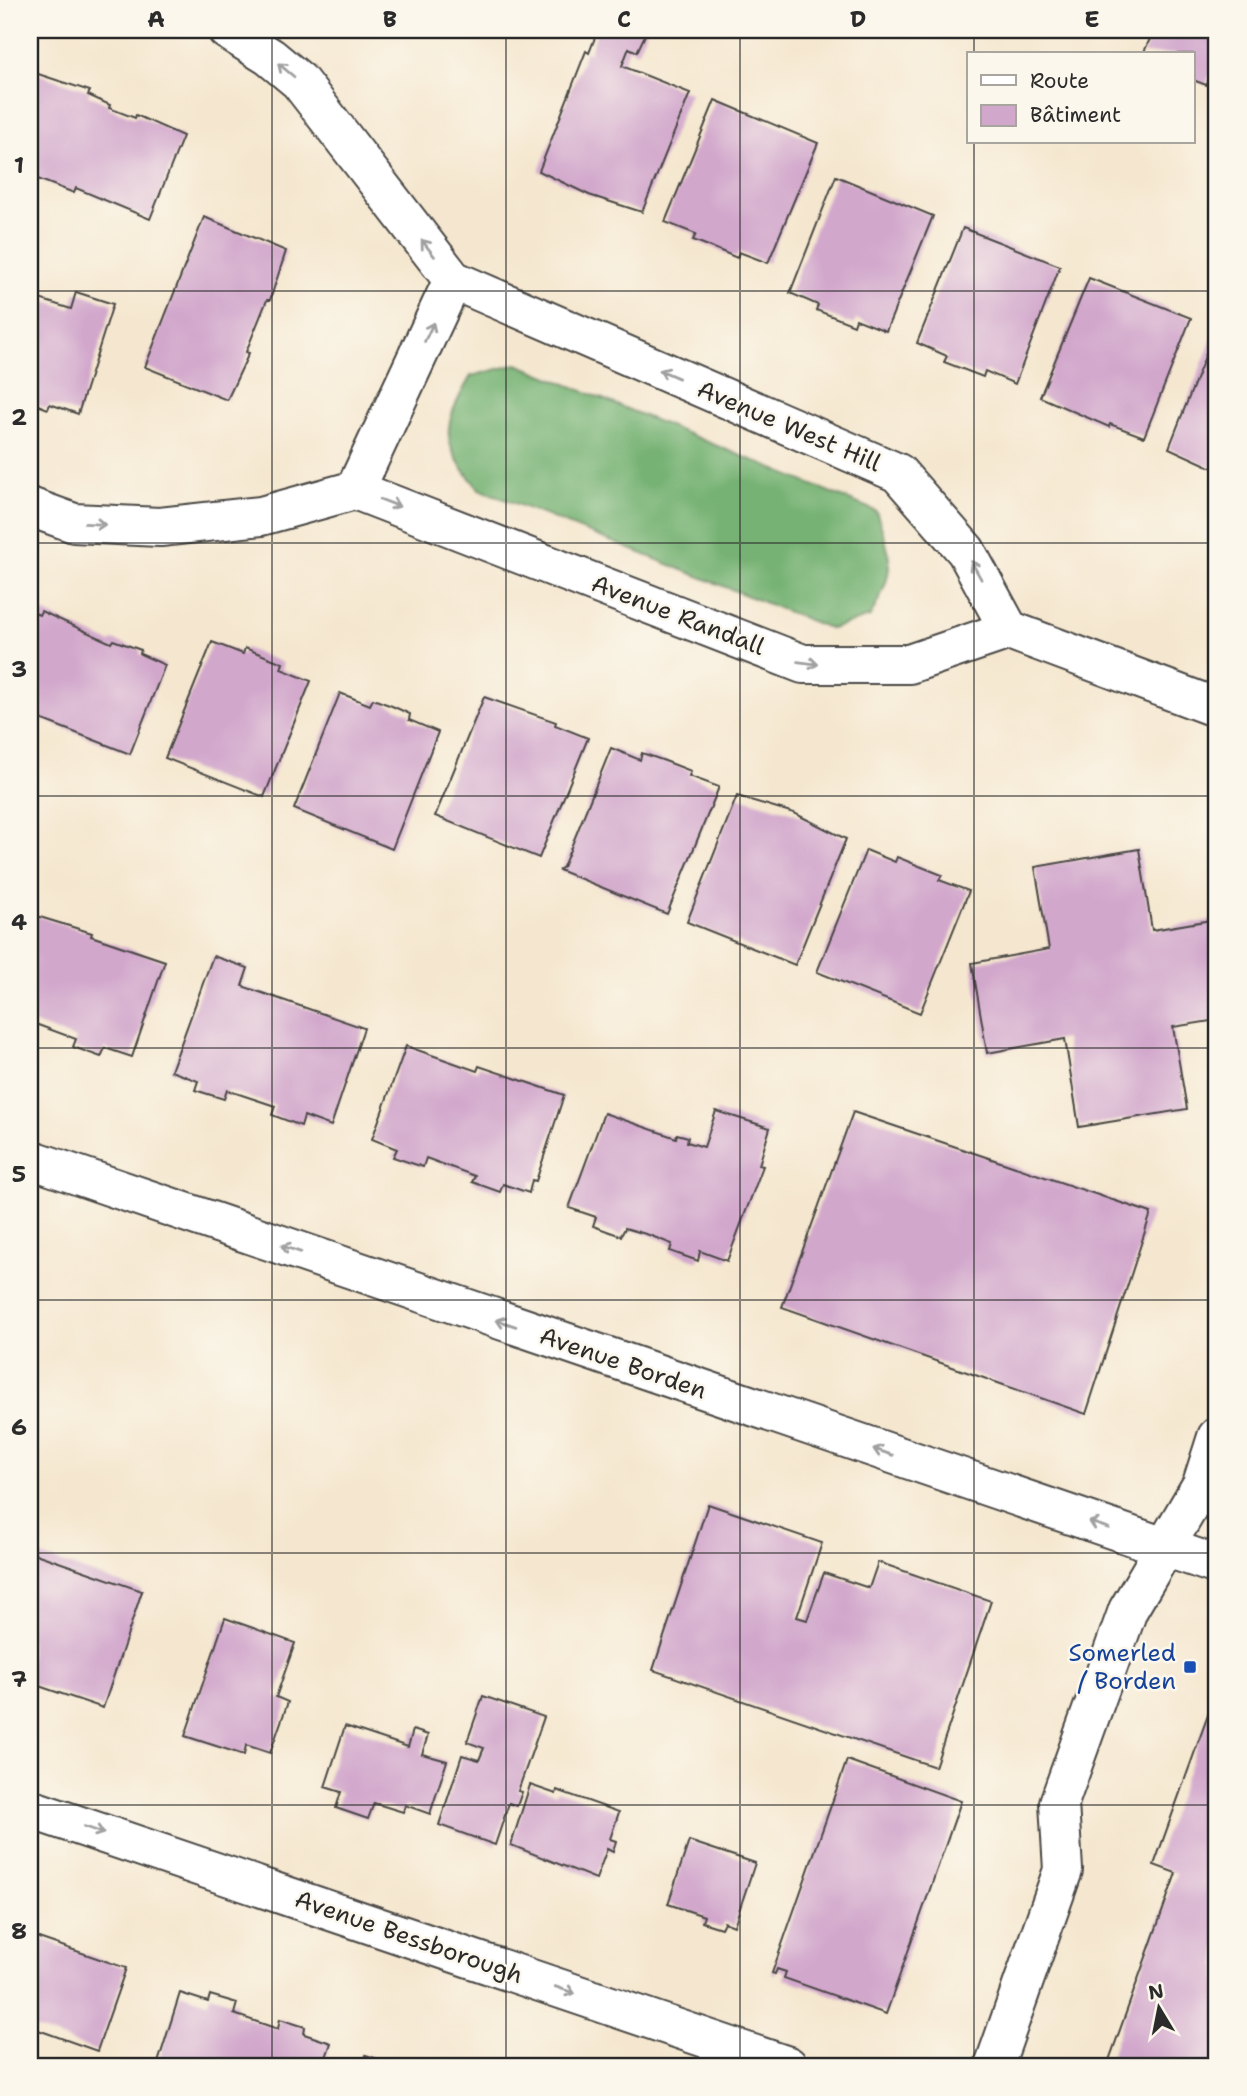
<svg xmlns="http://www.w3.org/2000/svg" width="1247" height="2096" viewBox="0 0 1247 2096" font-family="'Shantell Sans',sans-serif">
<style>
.forest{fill:#76b273;stroke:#506e4f;stroke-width:2}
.building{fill:#d2a7cc}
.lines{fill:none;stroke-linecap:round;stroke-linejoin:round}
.minor-casing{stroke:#494744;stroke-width:42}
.minor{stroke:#fff;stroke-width:38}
.oneway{stroke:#a0a0a0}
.grid{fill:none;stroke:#2b2b2b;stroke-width:2;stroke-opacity:0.55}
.transit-dot{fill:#1a4fb4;stroke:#fbf7ec;stroke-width:2.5}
.labels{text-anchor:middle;stroke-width:5;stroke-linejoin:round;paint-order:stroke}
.street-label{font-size:24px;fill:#2b2b2b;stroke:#fbf7ec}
.transit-label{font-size:24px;fill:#164399;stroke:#fbf7ec;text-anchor:end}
.neatline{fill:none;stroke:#2b2b2b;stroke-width:2.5}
.grid-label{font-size:23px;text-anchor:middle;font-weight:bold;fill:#2b2b2b}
</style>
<rect width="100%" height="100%" fill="#fbf7ec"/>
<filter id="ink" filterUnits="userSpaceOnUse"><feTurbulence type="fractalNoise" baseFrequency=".0143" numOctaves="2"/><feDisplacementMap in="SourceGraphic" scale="14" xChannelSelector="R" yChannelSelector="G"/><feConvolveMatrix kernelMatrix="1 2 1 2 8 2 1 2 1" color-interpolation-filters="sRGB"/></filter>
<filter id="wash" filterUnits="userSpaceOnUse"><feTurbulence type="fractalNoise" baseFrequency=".00686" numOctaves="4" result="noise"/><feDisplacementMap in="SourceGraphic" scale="28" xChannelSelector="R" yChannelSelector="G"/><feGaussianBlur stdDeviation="1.57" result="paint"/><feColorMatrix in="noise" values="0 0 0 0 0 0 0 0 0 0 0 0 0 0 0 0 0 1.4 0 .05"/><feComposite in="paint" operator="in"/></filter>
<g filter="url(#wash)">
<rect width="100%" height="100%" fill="#f5e7cf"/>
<path class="forest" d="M517,364L876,511C893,562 896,569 870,617L831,629L479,489C439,443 441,427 471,376Z"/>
<g id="blocks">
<g class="building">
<polygon points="598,30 647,31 637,52 629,48 622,66 690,93 642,212 589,195 539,171 586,51 589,53"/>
<polygon points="1082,30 1112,30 1108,40"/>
<polygon points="1154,30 1217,30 1217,57 1206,85 1193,80 1193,54 1143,54"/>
<polygon points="32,72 90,91 88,95 110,105 109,108 135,118 136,115 183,136 150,219 76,188 74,193 30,176"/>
<polygon points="715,100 818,143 768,263 739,252 737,258 716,249 693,240 696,234 665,222"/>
<polygon points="836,176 933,216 886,331 856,319 854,325 816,310 818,305 790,293"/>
<polygon points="204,217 286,251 270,300 267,300 246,352 249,353 227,400 145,367"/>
<polygon points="963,228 1060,266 1015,384 985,371 983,377 944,362 947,356 917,343"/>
<polygon points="1089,278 1191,318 1144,437 1110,424 1109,427 1040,397"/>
<polygon points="76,292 113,304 78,414 50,404 48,409 30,402 30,296 71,309"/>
<polygon points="1217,326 1217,470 1169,448"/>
<polygon points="30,611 39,615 41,611 111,643 113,640 141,650 140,654 165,665 130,754 30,715"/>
<polygon points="212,642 243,654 245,648 283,663 281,669 311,681 264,797 165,758"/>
<polygon points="340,693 370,705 373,699 392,706 410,714 409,720 438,732 392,849 294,809"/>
<polygon points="484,697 556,722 555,725 588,738 539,858 435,816"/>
<polygon points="611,748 640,760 642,753 665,761 691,771 689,776 719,787 667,914 559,870 563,867"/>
<polygon points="737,796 794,813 846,839 795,965 687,922"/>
<polygon points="1139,849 1152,930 1217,919 1217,1020 1173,1027 1187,1109 1079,1127 1065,1039 987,1053 972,963 1049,949 1035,867"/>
<polygon points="866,850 895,862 897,857 942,875 939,880 969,891 920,1013 817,972"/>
<polygon points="30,914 92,933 91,936 165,961 132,1057 105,1048 101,1057 73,1047 76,1039 30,1022"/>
<polygon points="213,956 248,968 242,986 364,1028 331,1126 304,1116 301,1126 272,1115 275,1106 227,1090 224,1099 195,1090 198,1081 171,1071"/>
<polygon points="406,1046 477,1071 479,1066 564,1095 536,1181 532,1180 529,1193 503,1184 500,1192 472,1182 475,1176 426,1158 423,1167 393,1157 397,1149 372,1139"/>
<polygon points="716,1111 770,1128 759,1165 763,1166 727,1261 700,1251 698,1261 670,1251 672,1244 649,1235 625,1228 621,1236 593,1226 596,1217 569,1208 604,1113 676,1138 677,1134 688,1137 687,1142 704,1147"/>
<polygon points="853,1112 1151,1213 1086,1414 782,1307"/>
<polygon points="708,1504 822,1543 797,1617 807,1620 824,1573 869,1588 878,1562 991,1601 935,1767 653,1670"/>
<polygon points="30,1552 142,1591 103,1708 30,1683"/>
<polygon points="225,1618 295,1643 276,1697 288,1702 270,1753 246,1745 244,1755 185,1736"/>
<polygon points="1217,1690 1217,2066 1107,2066 1176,1873 1154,1865"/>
<polygon points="483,1696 544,1717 518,1791 522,1792 517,1806 509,1803 495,1845 439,1825 462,1755 479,1760 484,1748 467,1742"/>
<polygon points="345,1726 408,1747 413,1730 428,1735 422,1754 447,1761 430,1814 405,1805 403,1812 374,1803 368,1819 336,1808 341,1792 325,1787"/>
<polygon points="847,1760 961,1801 886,2014 784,1978 786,1972 777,1969 775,1974 772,1973"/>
<polygon points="530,1785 556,1794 557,1790 619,1812 610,1839 616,1841 613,1852 607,1849 596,1879 511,1845"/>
<polygon points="689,1841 755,1863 734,1926 724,1922 721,1928 702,1922 704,1916 668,1904"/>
<polygon points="30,1935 126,1968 97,2051 30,2027"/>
<polygon points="180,1993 208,2002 210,1995 237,2003 234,2014 278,2029 280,2019 305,2027 304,2034 331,2043 323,2066 157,2066"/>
<polygon points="366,2055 396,2066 362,2066"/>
</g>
</g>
</g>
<g filter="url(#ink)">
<use href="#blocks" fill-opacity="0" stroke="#494744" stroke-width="2"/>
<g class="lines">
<defs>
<g id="minor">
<polyline points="227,30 270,57 299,81 453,280 898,473 966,551 1009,630 1217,708"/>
<polyline points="355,490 453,280"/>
<polyline points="30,507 74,523 160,527 261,516 355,490 803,664 909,664 1009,630"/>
<polyline points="30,1159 1217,1565"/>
<polyline points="30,1809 788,2066"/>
<polyline points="994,2066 1063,1870 1059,1803 1128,1610 1202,1484 1217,1437"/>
</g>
</defs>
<use href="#minor" class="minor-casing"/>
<use href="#minor" class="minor"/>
</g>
<defs><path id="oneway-shaft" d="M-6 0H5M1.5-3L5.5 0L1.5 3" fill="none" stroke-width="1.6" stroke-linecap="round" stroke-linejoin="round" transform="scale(1.75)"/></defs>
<g class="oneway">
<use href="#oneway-shaft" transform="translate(286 70) rotate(-140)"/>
<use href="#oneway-shaft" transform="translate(428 248) rotate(-128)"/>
<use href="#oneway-shaft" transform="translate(429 332) rotate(-65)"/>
<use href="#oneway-shaft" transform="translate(669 374) rotate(-157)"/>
<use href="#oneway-shaft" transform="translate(390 503) rotate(21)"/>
<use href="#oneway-shaft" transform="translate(95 524) rotate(3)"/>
<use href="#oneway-shaft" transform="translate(976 570) rotate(-119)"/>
<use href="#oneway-shaft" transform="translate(808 663) rotate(7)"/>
<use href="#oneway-shaft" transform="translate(291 1249) rotate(-161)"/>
<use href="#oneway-shaft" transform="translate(506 1323) rotate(-161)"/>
<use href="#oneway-shaft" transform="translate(883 1452) rotate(-161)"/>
<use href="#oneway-shaft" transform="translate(1099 1525) rotate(-161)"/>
<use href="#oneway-shaft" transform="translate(94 1830) rotate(19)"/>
<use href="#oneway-shaft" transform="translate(565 1990) rotate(19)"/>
</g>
</g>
<path class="grid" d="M272,30V2066M506,30V2066M740,30V2066M974,30V54M974,142V2066M30,291H1217M30,543H1217M30,796H1217M30,1048H1217M30,1300H1217M30,1553H1217M30,1805H1217"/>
<rect class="transit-dot" x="1183" y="1660" width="14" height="14" rx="3.5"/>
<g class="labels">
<g class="street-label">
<text transform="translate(789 426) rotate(23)" y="8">Avenue West Hill</text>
<text transform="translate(678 615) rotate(21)" y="8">Avenue Randall</text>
<text transform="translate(623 1363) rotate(19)" y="8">Avenue Borden</text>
<text transform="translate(409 1937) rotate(19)" y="8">Avenue Bessborough</text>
</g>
<g class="transit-label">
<text x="1176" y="1661">Somerled<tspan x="1176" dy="28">/ Borden</tspan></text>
</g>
</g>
<rect width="1247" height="2096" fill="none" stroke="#fbf7ec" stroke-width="77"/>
<rect x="967" y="52" width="228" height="91" fill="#fbf7ec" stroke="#a8a59f" stroke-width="2"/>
<rect x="981" y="75" width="35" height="10" fill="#ffffff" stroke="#a8a59f" stroke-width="2"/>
<text x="1030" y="88" font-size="21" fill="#2b2b2b">Route</text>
<rect x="981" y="105" width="35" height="21" fill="#d2a7cc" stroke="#a8a59f" stroke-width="2"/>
<text x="1030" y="122" font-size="21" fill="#2b2b2b">Bâtiment</text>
<g transform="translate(1159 2008) rotate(350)" stroke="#fbf7ec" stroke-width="5" paint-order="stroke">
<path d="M0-5L12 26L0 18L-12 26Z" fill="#2b2b2b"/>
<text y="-10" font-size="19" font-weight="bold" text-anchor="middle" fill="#2b2b2b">N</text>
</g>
<rect x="38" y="38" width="1170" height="2020" class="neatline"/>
<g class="grid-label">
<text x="156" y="27">A</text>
<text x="390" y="27">B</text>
<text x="624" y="27">C</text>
<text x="858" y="27">D</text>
<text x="1092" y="27">E</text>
<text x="19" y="173">1</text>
<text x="19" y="425">2</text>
<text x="19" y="677">3</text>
<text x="19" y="930">4</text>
<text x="19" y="1182">5</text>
<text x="19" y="1435">6</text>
<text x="19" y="1687">7</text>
<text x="19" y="1939">8</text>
</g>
</svg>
